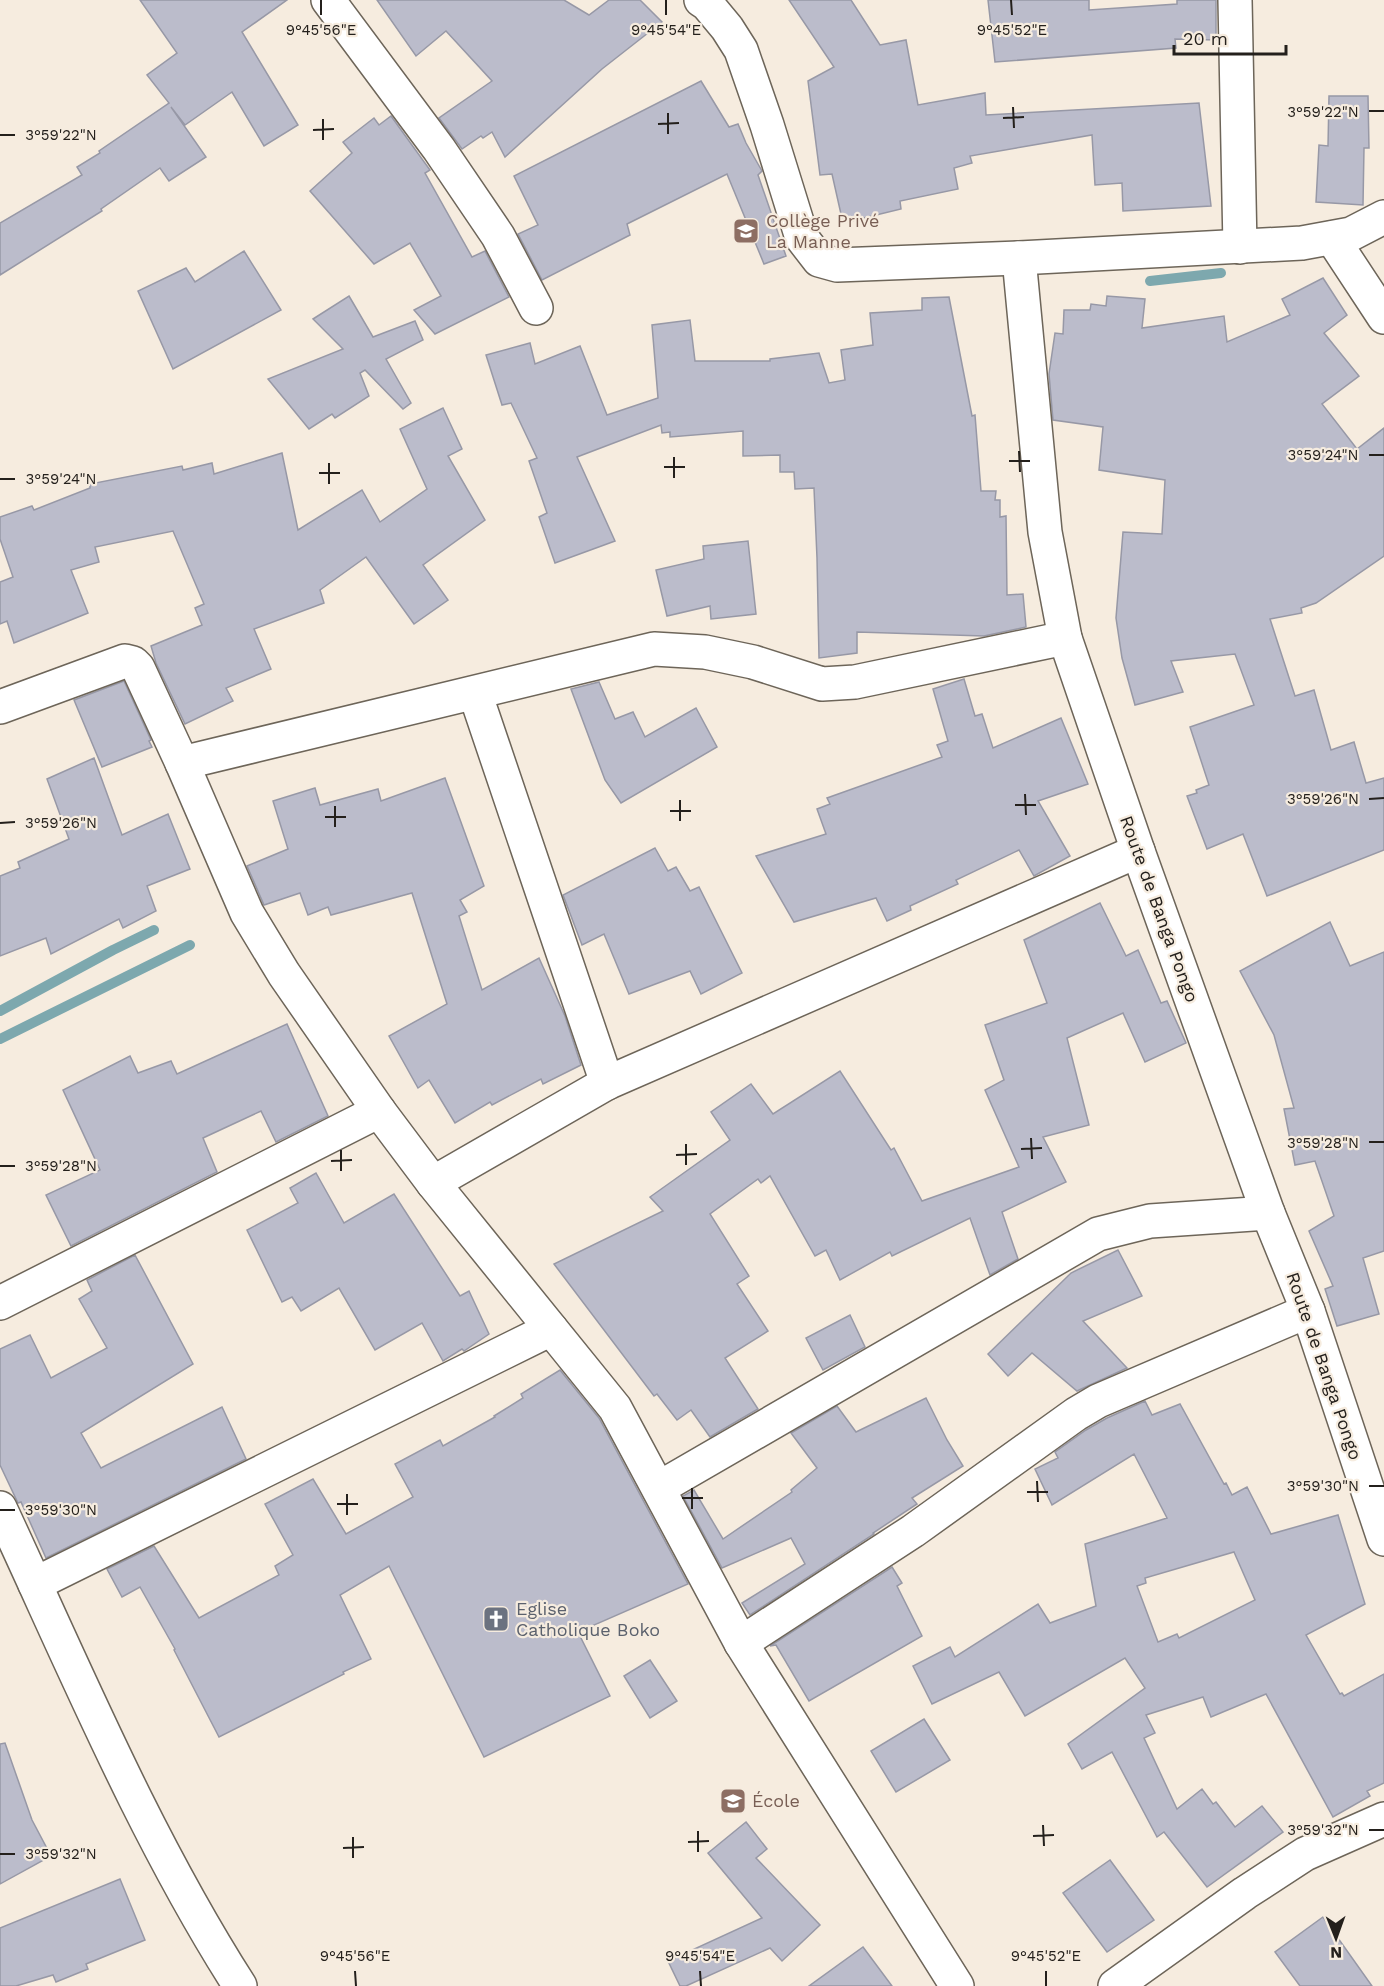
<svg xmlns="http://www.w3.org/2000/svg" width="1384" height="1986" viewBox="0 0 1384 1986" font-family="'Work Sans',sans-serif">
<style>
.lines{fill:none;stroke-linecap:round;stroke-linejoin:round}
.stream{stroke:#7da8ae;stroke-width:10}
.building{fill:#bbbccb;stroke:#9798a6;stroke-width:1.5;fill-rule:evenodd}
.street-casing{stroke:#6d6559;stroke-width:36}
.street{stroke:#fff;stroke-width:33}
.ticks{fill:none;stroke:#24201c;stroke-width:2}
.labels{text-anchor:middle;stroke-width:4.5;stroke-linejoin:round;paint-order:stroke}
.education-label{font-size:18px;fill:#785e54;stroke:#f6ecdf;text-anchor:start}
.street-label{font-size:18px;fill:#24201c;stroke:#f6ecdf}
.worship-label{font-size:18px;fill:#5b616d;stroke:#f6ecdf;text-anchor:start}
.ticks-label{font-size:15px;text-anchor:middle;fill:#24201c;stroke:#f6ecdf;stroke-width:4.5;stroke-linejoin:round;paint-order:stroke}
</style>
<rect width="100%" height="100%" fill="#f6ecdf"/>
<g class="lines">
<g class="stream">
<polyline points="1150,281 1221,273"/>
<polyline points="0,1011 113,950 154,930"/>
<polyline points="0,1039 190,945"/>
</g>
</g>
<g class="building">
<polygon points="140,0 287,0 242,32 298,125 264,146 232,92 185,125 171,107 206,157 169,181 160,168 101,209 102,211 0,275 0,223 82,175 77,167 100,153 99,151 169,103 147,75 177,53"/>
<polygon points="377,0 564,0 589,15 609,0 640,0 662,22 602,69 505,157 492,132 483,138 481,136 462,149 439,118 492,81 446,31 416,56"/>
<polygon points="789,0 851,0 880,45 906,40 918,105 985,93 986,115 1199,103 1211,206 1123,211 1122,183 1095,185 1092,135 970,156 972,163 954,168 958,189 900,201 901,209 843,223 832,174 820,175 808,81 834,67"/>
<polygon points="988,0 1089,0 1089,10 1177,4 1177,0 1216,0 1216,40 1175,39 1176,48 995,62"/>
<polygon points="701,81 729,127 738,124 746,143 762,171 758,175 786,256 764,264 727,174 627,224 630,235 542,280 518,234 538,225 514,176"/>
<polygon points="1329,96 1368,96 1369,148 1364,148 1363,205 1316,202 1319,145 1328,146"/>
<polygon points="391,116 430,170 425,173 472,257 485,251 509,297 435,334 414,310 441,296 410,243 374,264 310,191 352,153 343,142 374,118 379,125"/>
<polygon points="244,251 281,310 173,369 138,291 186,268 195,282"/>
<polygon points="1323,278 1347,315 1324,333 1359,376 1322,404 1357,449 1384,428 1384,556 1316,603 1301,608 1302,613 1270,619 1295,696 1314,690 1331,750 1354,742 1366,783 1384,778 1384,850 1267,896 1243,834 1207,849 1187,796 1197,793 1196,790 1209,785 1190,727 1254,705 1235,654 1171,661 1183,692 1135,705 1122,658 1116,618 1123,532 1162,534 1165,480 1099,470 1103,427 1053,420 1049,374 1055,333 1063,334 1064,310 1090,310 1091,304 1106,306 1107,296 1145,299 1142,328 1224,316 1227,342 1290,315 1282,299"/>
<polygon points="349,296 373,337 415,321 423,340 386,359 411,403 403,409 365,370 360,373 369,396 335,418 332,414 309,429 268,379 343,349 313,319"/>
<polygon points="949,297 972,416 975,415 981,491 996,491 995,500 1000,500 1000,517 1006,516 1007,595 1023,594 1026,627 984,636 857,632 857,653 819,658 817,558 814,488 795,489 794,472 780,472 780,455 743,456 743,431 670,437 670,432 662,433 661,425 577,457 615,541 555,563 539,517 547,513 529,461 537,458 511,403 502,405 486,355 530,343 535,364 580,346 607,415 658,398 652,325 690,320 695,361 770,361 770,359 819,353 829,383 845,380 841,350 873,345 870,313 922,310 922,298"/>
<polygon points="443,408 462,449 448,456 485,520 423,565 448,600 414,624 366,557 320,590 324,603 254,629 271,669 226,688 233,701 185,724 156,663 151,646 202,625 195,608 204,604 173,531 95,547 99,562 71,570 88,613 14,643 7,621 0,624 0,582 13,577 0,539 0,517 32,506 34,510 90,488 90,484 182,466 183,470 212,463 214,474 282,453 298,530 362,490 380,522 427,489 400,429"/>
<polygon points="748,541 756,614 711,619 710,606 667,616 656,570 704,559 703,546"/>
<polygon points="964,679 975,716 982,714 993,748 1061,718 1088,784 1038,801 1070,856 1034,876 1019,850 956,880 958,884 910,906 911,910 887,921 876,898 794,922 756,856 826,834 817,809 830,804 827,798 942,757 937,745 948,741 933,689"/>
<polygon points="124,681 151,740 149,741 152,747 102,767 74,700"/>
<polygon points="599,682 615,719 633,712 645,737 696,708 717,747 621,803 605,780 571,689"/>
<polygon points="94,758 122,835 168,814 190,869 147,886 156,911 123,928 119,919 51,954 46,938 0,956 0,876 20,868 18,862 69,839 47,779"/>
<polygon points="445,778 484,886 460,900 467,912 459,916 482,990 539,958 565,1016 581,1065 543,1084 541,1079 492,1105 490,1102 455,1123 429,1080 418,1088 389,1036 447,1004 412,893 331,915 328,907 308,915 300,893 264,905 247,866 288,849 273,801 315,788 320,805 378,789 381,801"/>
<polygon points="655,848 668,871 676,867 690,891 699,887 742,973 701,994 690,971 629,994 604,934 582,945 563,895"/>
<polygon points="1100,903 1126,956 1138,950 1161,1003 1167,1001 1186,1043 1145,1062 1123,1013 1067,1038 1089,1125 1043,1137 1066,1182 1002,1212 1018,1259 990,1275 970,1218 892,1256 890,1252 840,1280 826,1250 815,1256 770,1176 761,1183 758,1179 710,1214 749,1276 737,1284 768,1331 725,1358 758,1409 710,1437 691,1410 677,1420 657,1394 654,1396 554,1264 663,1211 650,1197 730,1140 711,1112 751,1084 773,1114 840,1071 891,1150 894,1148 922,1201 1019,1167 985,1090 1004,1080 985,1025 1047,1003 1024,940"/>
<polygon points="1330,922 1350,966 1384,952 1384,1251 1363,1258 1379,1314 1337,1326 1325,1289 1333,1286 1309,1231 1334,1216 1315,1161 1295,1165 1284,1109 1294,1108 1274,1035 1240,971"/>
<polygon points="287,1024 328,1116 276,1142 261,1111 203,1138 217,1172 71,1246 46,1195 100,1170 63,1090 130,1056 138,1073 171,1061 177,1074"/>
<polygon points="316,1173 344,1223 394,1194 460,1296 469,1291 489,1334 464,1351 462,1349 443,1361 422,1323 375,1350 339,1288 301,1311 292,1297 282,1302 247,1230 298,1203 290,1188"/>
<polygon points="1118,1250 1142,1296 1083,1321 1127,1368 1077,1391 1032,1353 1008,1376 988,1354 1071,1273"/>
<polygon points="135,1255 193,1364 81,1433 101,1468 222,1407 246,1459 46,1558 21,1502 18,1503 0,1465 0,1349 30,1335 51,1378 107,1348 79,1299 92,1291 87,1280"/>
<polygon points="850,1315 865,1347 823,1370 806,1338"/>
<polygon points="560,1370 599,1418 688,1584 578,1632 610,1696 484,1757 389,1566 340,1595 371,1659 343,1672 344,1674 219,1737 174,1650 175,1649 140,1587 122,1597 107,1569 154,1546 199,1618 279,1575 275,1566 293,1555 265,1504 313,1479 346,1534 413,1497 395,1464 440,1440 443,1446 495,1417 494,1416 523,1398 521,1394"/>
<polygon points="926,1398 947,1440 963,1466 912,1498 917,1504 873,1533 874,1534 750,1615 742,1603 805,1564 791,1538 722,1568 683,1496 694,1490 723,1539 792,1492 791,1490 817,1468 791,1433 837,1406 856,1432"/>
<path d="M1145,1401L1152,1415L1180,1404L1224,1484L1226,1483L1232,1495L1247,1487L1271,1534L1338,1515L1365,1604L1306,1635L1340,1694L1342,1693L1344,1696L1384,1674V1783L1367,1791L1370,1796L1333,1817L1266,1694L1211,1717L1203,1697L1146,1715L1155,1733L1144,1738L1177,1809L1202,1789L1213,1804L1216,1802L1235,1827L1262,1806L1283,1832L1207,1887L1164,1832L1157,1837L1112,1752L1082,1769L1068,1744L1145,1688L1125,1658L1025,1716L999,1672L932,1704L913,1666L950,1647L955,1657L1038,1604L1050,1623L1096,1606L1085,1544L1167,1518L1134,1454L1052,1505L1035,1469L1058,1458L1055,1452L1086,1430L1107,1418ZM1234,1552L1255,1600L1179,1638L1177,1634L1158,1642L1137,1586L1146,1583L1145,1578Z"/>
<polygon points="892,1567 902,1583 897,1586 922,1636 809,1701 776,1645 770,1646"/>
<polygon points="650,1660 677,1701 650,1718 624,1676"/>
<polygon points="924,1719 950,1760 896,1792 871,1751"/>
<polygon points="5,1743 32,1820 51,1856 0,1884 0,1744"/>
<polygon points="746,1822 767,1849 756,1858 820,1925 782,1961 770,1948 686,1986 680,1986 668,1961 762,1918 708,1853"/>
<polygon points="1110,1860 1154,1920 1107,1952 1063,1893"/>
<polygon points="120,1879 145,1940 86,1964 88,1969 56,1982 53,1975 16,1986 0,1986 0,1928"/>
<polygon points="1323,1917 1372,1986 1300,1986 1275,1952"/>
<polygon points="863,1947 892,1986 809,1986"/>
</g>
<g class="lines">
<defs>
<g id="street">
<polyline points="328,0 439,149 498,236 536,308"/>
<polyline points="701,0 707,4 727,28 741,50 767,125 802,238 819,260 837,265 1019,258 1302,243 1351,234 1384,217"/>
<polyline points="1235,0 1240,247"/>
<polyline points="1332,238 1384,317"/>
<polyline points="1019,258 1045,532 1065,638 1138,851 1268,1213 1308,1311 1384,1539"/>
<polyline points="475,693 607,1083"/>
<polyline points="0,707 125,661 133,663 138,668 182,763 247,913 284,974 379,1111 433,1183 615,1408 741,1643 957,1986"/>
<polyline points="182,763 654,649 705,652 753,662 822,684 855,682 1065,638"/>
<polyline points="433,1183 607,1083 1138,851"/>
<polyline points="0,1303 379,1111"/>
<polyline points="659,1488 1098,1234 1150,1221 1268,1213"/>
<path d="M0,1508C75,1669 144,1836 240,1986"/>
<polyline points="35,1584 551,1329"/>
<polyline points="741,1643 913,1531 1076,1414 1098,1401 1308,1311"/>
<polyline points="1115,1986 1245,1893 1305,1854 1384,1819"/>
</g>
</defs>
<use href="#street" class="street-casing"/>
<use href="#street" class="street"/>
</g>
<path class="ticks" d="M321,0V15M666,0V15M1011,0L1012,15M1013,107L1014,128M1369,111H1384M668,113V134M1003,118L1024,117M323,119V140M658,124L679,123M313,130L334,129M0,135H15M1019,451L1020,472M1369,455H1384M674,457V478M1009,461H1030M329,463V484M664,467H685M319,473H340M0,479H15M1025,794L1026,815M1369,799L1384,798M680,800V821M1015,805H1036M335,806V827M670,811H691M325,817H346M0,823L15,822M1031,1138L1032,1159M1369,1142H1384M686,1144V1165M1021,1149L1042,1148M341,1150V1171M676,1155L697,1154M331,1161L352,1160M0,1166H15M1037,1481L1038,1502M1369,1486H1384M692,1488V1509M1027,1492H1048M347,1494V1515M682,1498H703M337,1504H358M0,1510H15M1043,1825L1044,1846M1369,1830H1384M698,1831V1852M1033,1836L1054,1835M353,1837V1858M688,1842L709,1841M343,1848L364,1847M0,1854H15M355,1971L356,1986M700,1971L701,1986M1046,1971V1986"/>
<defs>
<symbol id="school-square" viewBox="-11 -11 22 22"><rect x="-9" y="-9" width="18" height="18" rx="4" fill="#8d6e63" stroke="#f6ecdf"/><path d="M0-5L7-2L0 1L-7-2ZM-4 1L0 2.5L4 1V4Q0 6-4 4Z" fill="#fff"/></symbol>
<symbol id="church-square" viewBox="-11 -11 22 22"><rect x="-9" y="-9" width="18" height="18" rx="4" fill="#6b7280" stroke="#f6ecdf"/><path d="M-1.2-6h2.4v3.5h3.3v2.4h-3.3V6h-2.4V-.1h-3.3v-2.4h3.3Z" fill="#fff"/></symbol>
</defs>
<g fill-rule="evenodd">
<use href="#school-square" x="731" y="216" width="30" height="30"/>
<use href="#church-square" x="481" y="1604" width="30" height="30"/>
<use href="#school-square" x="718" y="1786" width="30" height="30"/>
</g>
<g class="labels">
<g class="education-label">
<text x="766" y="227">Collège Privé<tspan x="766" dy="21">La Manne</tspan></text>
<text x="752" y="1807">École</text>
</g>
<g class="street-label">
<text transform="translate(1159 909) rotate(70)" y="6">Route de Banga Pongo</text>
<text transform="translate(1324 1366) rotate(71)" y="6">Route de Banga Pongo</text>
</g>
<g class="worship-label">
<text x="516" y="1615">Eglise<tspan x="516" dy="21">Catholique Boko</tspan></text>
</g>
</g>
<g class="ticks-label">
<text x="321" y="35">9°45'56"E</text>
<text x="666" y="35">9°45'54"E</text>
<text x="1012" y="35">9°45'52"E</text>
<text x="1323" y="117">3°59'22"N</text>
<text x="61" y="140">3°59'22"N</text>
<text x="1323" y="460">3°59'24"N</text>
<text x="61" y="484">3°59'24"N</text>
<text x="1323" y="804">3°59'26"N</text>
<text x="61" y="828">3°59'26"N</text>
<text x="1323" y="1148">3°59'28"N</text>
<text x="61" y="1171">3°59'28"N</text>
<text x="1323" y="1491">3°59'30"N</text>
<text x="61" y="1515">3°59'30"N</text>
<text x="1323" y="1835">3°59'32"N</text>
<text x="61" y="1859">3°59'32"N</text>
<text x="355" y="1961">9°45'56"E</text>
<text x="700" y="1961">9°45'54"E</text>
<text x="1046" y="1961">9°45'52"E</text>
</g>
<g transform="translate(1336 1938) rotate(179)" stroke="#f6ecdf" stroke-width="4.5" paint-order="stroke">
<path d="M0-4.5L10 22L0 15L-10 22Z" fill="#24201c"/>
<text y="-9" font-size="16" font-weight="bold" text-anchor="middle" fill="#24201c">N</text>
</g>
<path d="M1174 45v9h112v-9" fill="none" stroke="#24201c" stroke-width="3"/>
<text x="1183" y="45" font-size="18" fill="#24201c" stroke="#f6ecdf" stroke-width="4.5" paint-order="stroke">20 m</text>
</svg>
